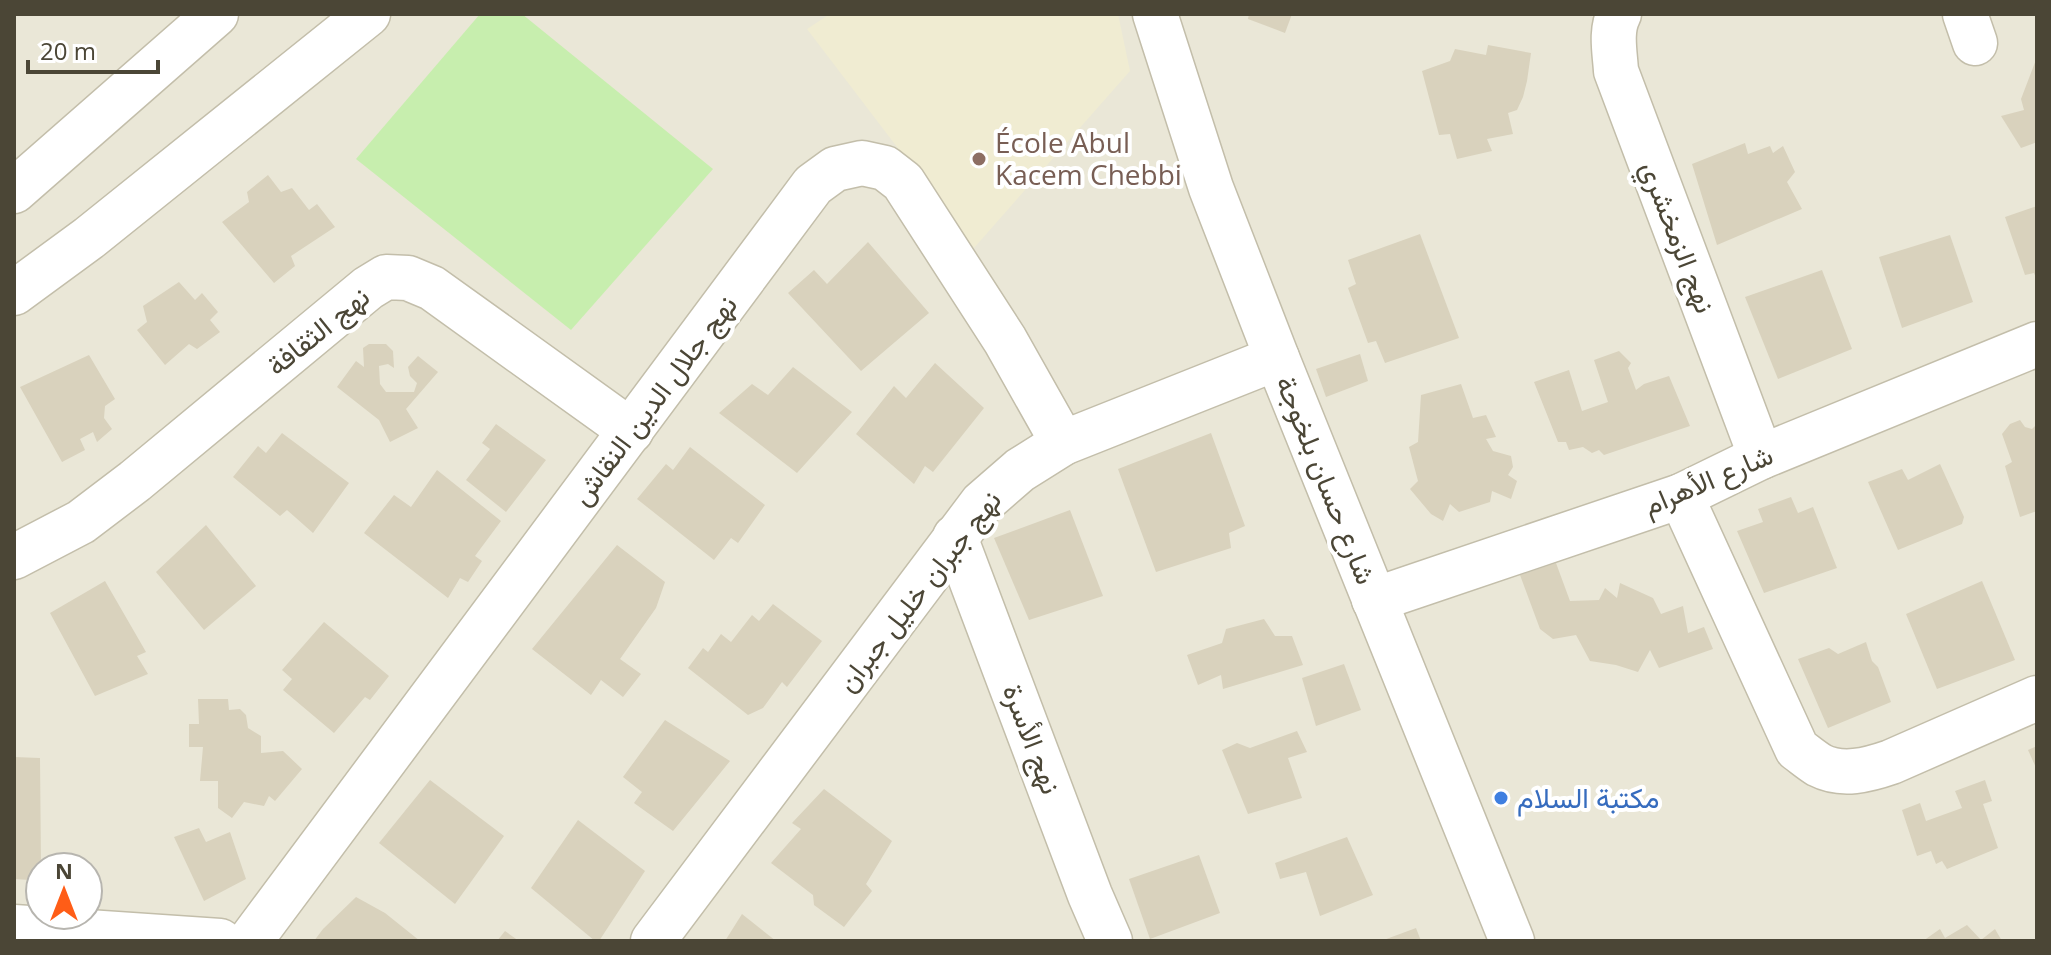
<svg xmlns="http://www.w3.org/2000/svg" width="2051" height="955" viewBox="0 0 2051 955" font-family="'Open Sans',Vazirmatn,sans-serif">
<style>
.residential{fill:#eae7d7;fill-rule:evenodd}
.education{fill:#f0ecd2}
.green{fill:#c7eeae}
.building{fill:#d9d2bd}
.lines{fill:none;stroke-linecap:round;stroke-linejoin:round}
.minor-casing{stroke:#c3beaa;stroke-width:47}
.minor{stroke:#fff;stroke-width:44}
.education-dot{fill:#8d6e63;stroke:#fff;stroke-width:3}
.shop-dot{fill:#3f7fe0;stroke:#fff;stroke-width:3}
.labels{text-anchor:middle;stroke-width:8;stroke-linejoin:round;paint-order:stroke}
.education-label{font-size:28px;fill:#785e54;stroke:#fff;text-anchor:start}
.street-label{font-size:28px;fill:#4b4636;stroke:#fff}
.shop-label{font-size:28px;fill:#366cbe;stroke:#fff;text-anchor:start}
</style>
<rect width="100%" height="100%" fill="#f6f4e9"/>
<path class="residential" d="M14,14H2037V941H14ZM40,867H88V915H40Z"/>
<polygon class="education" points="830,14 1118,14 1130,71 974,248 807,29"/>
<polygon class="green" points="480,14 522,14 713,169 571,330 356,159"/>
<g class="building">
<polygon points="1249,14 1292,14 1285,33 1248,19"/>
<polygon points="1488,45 1531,53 1527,81 1523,97 1517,110 1508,113 1513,134 1487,139 1492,151 1457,159 1450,134 1439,135 1422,71 1450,61 1455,49 1486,55"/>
<polygon points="2037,57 2037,142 2021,148 2001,116 2024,110 2021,99"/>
<polygon points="1745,143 1748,154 1770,146 1773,153 1783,146 1795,172 1787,182 1802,209 1717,245 1692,164"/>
<polygon points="268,175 281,192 292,188 309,210 317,204 335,227 291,256 295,266 274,283 222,222 249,202 247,192"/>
<polygon points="2037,206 2037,280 2034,273 2025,275 2005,217"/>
<polygon points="1420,234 1459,338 1385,363 1376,341 1368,343 1348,288 1356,284 1348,260"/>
<polygon points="1950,235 1973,302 1902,328 1879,257"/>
<polygon points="868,242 929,313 861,371 788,293 814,270 827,284"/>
<polygon points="1822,270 1852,349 1778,379 1745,297"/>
<polygon points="179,282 195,300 202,293 218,312 210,320 220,332 197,349 189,344 165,365 137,330 147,322 143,306"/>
<polygon points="369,344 386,344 393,351 394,368 388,364 379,366 380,384 386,392 414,392 417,383 410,376 408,367 418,356 438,372 406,409 418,428 390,442 379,420 337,387 356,361 364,367 363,348"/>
<polygon points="1619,351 1631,363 1628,368 1636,390 1644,384 1669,376 1690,426 1604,455 1599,450 1592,453 1583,447 1569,450 1566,442 1558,442 1534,382 1569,370 1582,411 1608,402 1594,360"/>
<polygon points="1360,354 1368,381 1326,397 1316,369"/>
<polygon points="89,355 115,399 105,406 104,418 112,429 97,442 93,432 80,439 85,450 62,462 20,387"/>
<polygon points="935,363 984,408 933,472 925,466 914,484 856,434 894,386 906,398"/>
<polygon points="793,367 852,412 797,473 719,413 752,384 768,395"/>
<polygon points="1461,384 1473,418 1486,415 1496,437 1486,439 1493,451 1511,456 1513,467 1508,475 1517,481 1511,499 1492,491 1490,502 1459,512 1450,504 1443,521 1431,514 1410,489 1418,481 1409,447 1418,442 1421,395"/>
<polygon points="2020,420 2025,427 2032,429 2037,424 2037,511 2020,517 2005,466 2012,462 2002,434 2010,424"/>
<polygon points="496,424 546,460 506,512 466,480 490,449 482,443"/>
<polygon points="282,433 349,483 313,533 287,510 280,516 233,477 258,446 266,453"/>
<polygon points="1211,433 1245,526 1229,533 1231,548 1156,572 1118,469"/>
<polygon points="690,447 765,505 738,543 731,538 714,560 637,499 666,464 673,470"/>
<polygon points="1940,464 1964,517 1962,524 1898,550 1868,482 1902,469 1908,480"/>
<polygon points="437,470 501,521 475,556 482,561 468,582 460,578 448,598 364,533 394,495 411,507"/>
<polygon points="1791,497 1798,513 1813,507 1837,568 1764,593 1737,531 1763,522 1758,509"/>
<polygon points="1070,510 1103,596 1029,620 994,538"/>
<polygon points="206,525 256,586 204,630 156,572"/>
<polygon points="617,545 665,582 656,608 620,659 641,674 623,697 601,680 591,695 532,649"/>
<polygon points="1556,563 1570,601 1599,600 1605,588 1617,598 1620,583 1653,598 1661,614 1683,606 1688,633 1704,627 1713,649 1659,668 1650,650 1638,672 1616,665 1590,661 1576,635 1553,639 1540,629 1520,575"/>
<polygon points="105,581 146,652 137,656 148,674 95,696 50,613"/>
<polygon points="1982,581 2015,660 1937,689 1906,614"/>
<polygon points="773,604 822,641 787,687 782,682 763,708 748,715 688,668 703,648 708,652 721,634 731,642 752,615 759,621"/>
<polygon points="1264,619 1275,636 1292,636 1303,665 1223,689 1221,675 1198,685 1187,655 1222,643 1226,629"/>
<polygon points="324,622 389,676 370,700 365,697 334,733 283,690 292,679 282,670"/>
<polygon points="1866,642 1872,661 1878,667 1891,702 1828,728 1798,659 1829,648 1838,654"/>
<polygon points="1344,664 1361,710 1316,726 1302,678"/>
<polygon points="198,699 228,699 229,710 240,709 246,715 248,728 261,736 261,753 283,751 302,769 275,801 269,796 264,806 244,802 232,818 218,808 218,781 200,781 203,747 189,747 189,724 199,724"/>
<polygon points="665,720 730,761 673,831 634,803 642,792 623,777"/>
<polygon points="1297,731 1307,752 1288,758 1302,798 1248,814 1222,750 1237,743 1250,748"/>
<polygon points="2037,746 2037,770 2028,750"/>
<polygon points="14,757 40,758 41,867 40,867 40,877 31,870 30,880 14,879"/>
<polygon points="430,780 504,836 455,904 379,843"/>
<polygon points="1985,780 1992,801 1983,804 1998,848 1947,869 1942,861 1936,864 1931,851 1917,856 1902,810 1920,803 1926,821 1962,808 1955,791"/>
<polygon points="824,789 892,841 866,884 872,891 844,927 814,905 813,895 771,863 801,829 792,823"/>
<polygon points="578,820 645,871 599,941 595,941 531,888"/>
<polygon points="199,828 206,842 230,832 246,879 204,901 174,837"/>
<polygon points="1347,837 1373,895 1320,916 1306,872 1280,879 1275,863"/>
<polygon points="1199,855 1220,913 1150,939 1129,879"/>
<polygon points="356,897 385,913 420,941 314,941 323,929"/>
<polygon points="742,914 776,941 725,941"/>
<polygon points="1967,925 1981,940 1995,929 2002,941 1923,941 1940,929 1945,938"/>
<polygon points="1416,928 1421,941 1381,941"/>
<polygon points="505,931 519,941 497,941"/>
</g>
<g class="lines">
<defs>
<g id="minor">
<polyline points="1155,14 1211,188 1277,358 1512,941"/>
<path d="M1619,14C1610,31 1615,53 1616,71L1761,457"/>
<polyline points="1965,14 1975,43"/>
<polyline points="14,191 216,14"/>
<polyline points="14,293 89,238 368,14"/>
<path d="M1681,496L1797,749C1804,754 1811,760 1819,765C1842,777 1868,770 1891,762L2037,698"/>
<polyline points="955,537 1090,895 1110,941"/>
<polyline points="14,557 81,522 135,481 368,288 386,277 408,278 432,288 631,431"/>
<polyline points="1374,600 1681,496 1761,457 2037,344"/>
<polyline points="14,927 220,941"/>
<polyline points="250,941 813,185 835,169 862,163 885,168 903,182 1005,340 1063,443"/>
<polyline points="653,941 982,503 1020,470 1063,443 1277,358"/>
</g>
</defs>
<use href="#minor" class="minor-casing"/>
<use href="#minor" class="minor"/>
</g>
<circle class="education-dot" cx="979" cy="159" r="8"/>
<circle class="shop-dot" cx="1501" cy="798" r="8"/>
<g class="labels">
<g class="education-label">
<text x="995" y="153">École Abul<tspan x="995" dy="32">Kacem Chebbi</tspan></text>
</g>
<g class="street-label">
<text transform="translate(1678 237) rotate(69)" y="10">نهج الزمخشري</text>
<text transform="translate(318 331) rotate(-39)" y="10">نهج الثقافة</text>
<text transform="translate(654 400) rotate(-53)" y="10">نهج جلال الدين النقاش</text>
<text transform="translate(1326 480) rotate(68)" y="10">شارع حسان بلخوجة</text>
<text transform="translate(1708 480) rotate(-23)" y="10">شارع الأهرام</text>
<text transform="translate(919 591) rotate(-52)" y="10">نهج جبران خليل جبران</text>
<text transform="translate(1032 739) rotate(69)" y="10">نهج الأسرة</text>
</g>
<g class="shop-label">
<text x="1517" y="808">مكتبة السلام</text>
</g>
</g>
<rect width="2051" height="955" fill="none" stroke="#4b4636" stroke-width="32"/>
<g transform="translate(64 891)"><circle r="38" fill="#ffffff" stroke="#b7b5af" stroke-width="2"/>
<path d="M0-6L14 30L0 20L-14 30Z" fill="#ff5d17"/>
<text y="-12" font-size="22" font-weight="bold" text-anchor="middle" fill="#4b4636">N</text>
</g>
<path d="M28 60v12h130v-12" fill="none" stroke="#4b4636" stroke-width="4"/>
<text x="40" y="60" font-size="24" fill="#4b4636" stroke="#ffffff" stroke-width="6" paint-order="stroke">20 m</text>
</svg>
